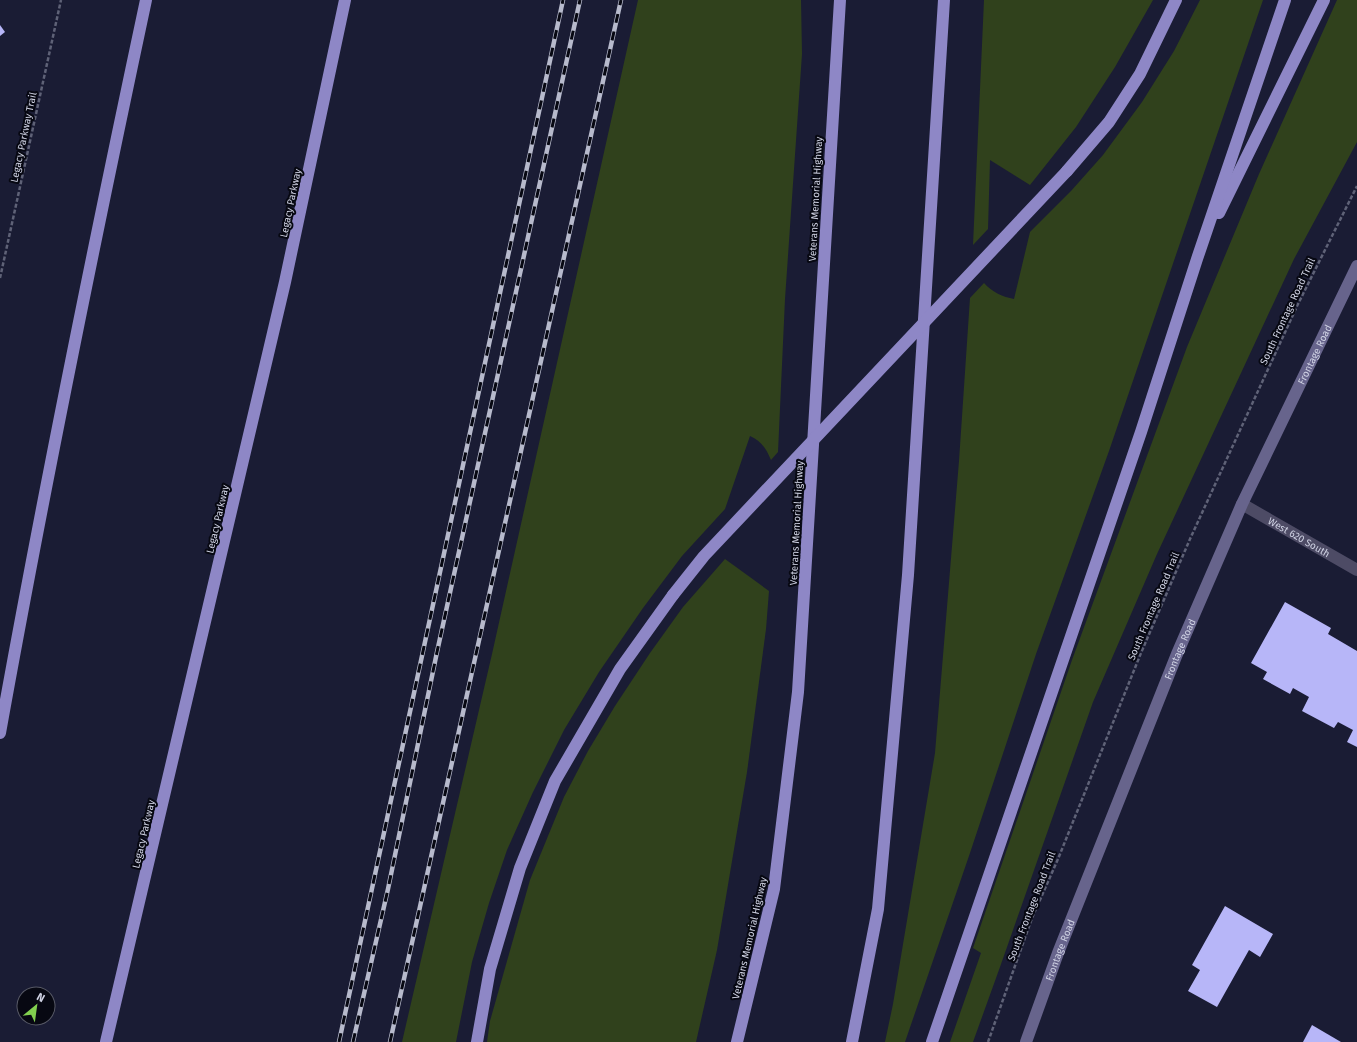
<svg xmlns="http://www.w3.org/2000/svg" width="1357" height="1042" viewBox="0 0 1357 1042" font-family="'Fira Sans',sans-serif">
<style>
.grass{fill:#30411c}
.building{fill:#b7b6f8}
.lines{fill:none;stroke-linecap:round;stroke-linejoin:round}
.path{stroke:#5f6277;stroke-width:2.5;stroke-dasharray:4 2;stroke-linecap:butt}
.street{stroke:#4d4b65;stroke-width:12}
.secondary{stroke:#67648c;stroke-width:12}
.highway{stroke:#8e87c6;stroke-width:12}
.rail-casing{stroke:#b7bacc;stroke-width:4.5}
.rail{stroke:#070812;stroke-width:3;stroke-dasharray:9;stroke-linecap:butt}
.highway-bridge{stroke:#8e87c6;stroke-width:12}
.labels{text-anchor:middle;stroke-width:4;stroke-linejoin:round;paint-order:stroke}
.street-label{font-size:10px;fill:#d0d3e4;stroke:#070812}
</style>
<rect width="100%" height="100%" fill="#1a1c34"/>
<g class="grass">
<path d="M638,0H801L802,54L785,299L778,452L771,460C766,448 761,441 750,436L725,509L682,556L643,608L599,672L564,730L533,792L507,850L489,903L472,962L456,1042H402L492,654Z"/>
<polygon points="984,0 1153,0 1115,67 1076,127 1030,185 990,160 988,229 973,245"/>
<path d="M1200,0H1263L1109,451L1036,654L970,853L905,1042H885L893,1004L935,753L959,461L970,298L984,283C992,292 1003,297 1014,299L1030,232L1071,191L1103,155L1142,102L1174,51Z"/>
<polygon points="1337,0 1357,0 1357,142 1294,259 1157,554 1093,702 1000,967 973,1042 950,1042 981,953 973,948 1072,660 1187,347 1259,174"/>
<polygon points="725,559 769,591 766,629 747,772 717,950 696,1042 487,1042 490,1021 530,880 564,797 588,751 615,706 650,653 683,607"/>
</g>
<g class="building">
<polygon points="0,25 5,32 0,36"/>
<polygon points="1285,602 1331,628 1328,634 1357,651 1357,747 1347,742 1353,730 1338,722 1334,728 1302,711 1309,697 1293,688 1290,694 1263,679 1267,672 1251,663"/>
<polygon points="1225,906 1273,934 1260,957 1249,950 1217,1007 1188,991 1200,970 1192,965"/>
<polygon points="1312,1025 1341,1042 1303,1042"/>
</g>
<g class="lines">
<g class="path">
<polyline points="0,278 61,0"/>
<polyline points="988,1042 1032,918 1058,859 1141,653 1190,539 1298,304 1357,186"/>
</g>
<path class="street" id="s1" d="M1242,504L1357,570"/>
<path class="secondary" id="s2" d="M1026,1042L1058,953L1177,654L1242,504L1357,266"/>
<g class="highway">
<polyline points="1067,171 1109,122 1140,74 1176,0"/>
<polyline points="1219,213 1324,0"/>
<path d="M0,733C44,488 94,244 146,0"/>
<polyline points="106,1042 285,282 345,0"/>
<polyline points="477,1042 490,969 520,868 555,781 620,669 673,595"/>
<polyline points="737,1042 774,889 798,692 840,0"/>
<polyline points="852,1042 878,909 908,575 944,0"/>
<polyline points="932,1042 1141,432 1197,259 1285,0"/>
</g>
<defs>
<g id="rail">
<polyline points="339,1042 563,0"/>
<polyline points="353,1042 388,889 437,652 580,0"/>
<polyline points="390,1042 621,0"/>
</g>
</defs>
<use href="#rail" class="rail-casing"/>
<use href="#rail" class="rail"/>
<polyline class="highway-bridge" points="673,595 704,556 1067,171"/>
</g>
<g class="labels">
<g class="street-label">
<text transform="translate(23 137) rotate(-78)" y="4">Legacy Parkway Trail</text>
<text transform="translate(815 199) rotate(-87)" y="4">Veterans Memorial Highway</text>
<text transform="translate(290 203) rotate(-78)" y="4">Legacy Parkway</text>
<text transform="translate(1287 311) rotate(-65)" y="4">South Frontage Road Trail</text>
<text dy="4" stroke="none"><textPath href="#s2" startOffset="746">Frontage Road</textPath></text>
<text transform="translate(217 519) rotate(-77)" y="4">Legacy Parkway</text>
<text transform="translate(796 523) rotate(-87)" y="4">Veterans Memorial Highway</text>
<text dy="4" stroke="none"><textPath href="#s1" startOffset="66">West 620 South</textPath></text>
<text transform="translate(1153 606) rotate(-67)" y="4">South Frontage Road Trail</text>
<text dy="4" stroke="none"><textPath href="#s2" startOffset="422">Frontage Road</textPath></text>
<text transform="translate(143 834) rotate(-77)" y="4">Legacy Parkway</text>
<text transform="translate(1031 906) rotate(-69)" y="4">South Frontage Road Trail</text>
<text transform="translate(749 938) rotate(-77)" y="4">Veterans Memorial Highway</text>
<text dy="4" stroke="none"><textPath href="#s2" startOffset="98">Frontage Road</textPath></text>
</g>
</g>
<g transform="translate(36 1006) rotate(29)"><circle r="19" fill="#070812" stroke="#575966"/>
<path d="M0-3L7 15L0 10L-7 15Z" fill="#82d04f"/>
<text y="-6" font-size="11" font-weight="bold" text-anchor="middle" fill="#d0d3e4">N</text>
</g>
</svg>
